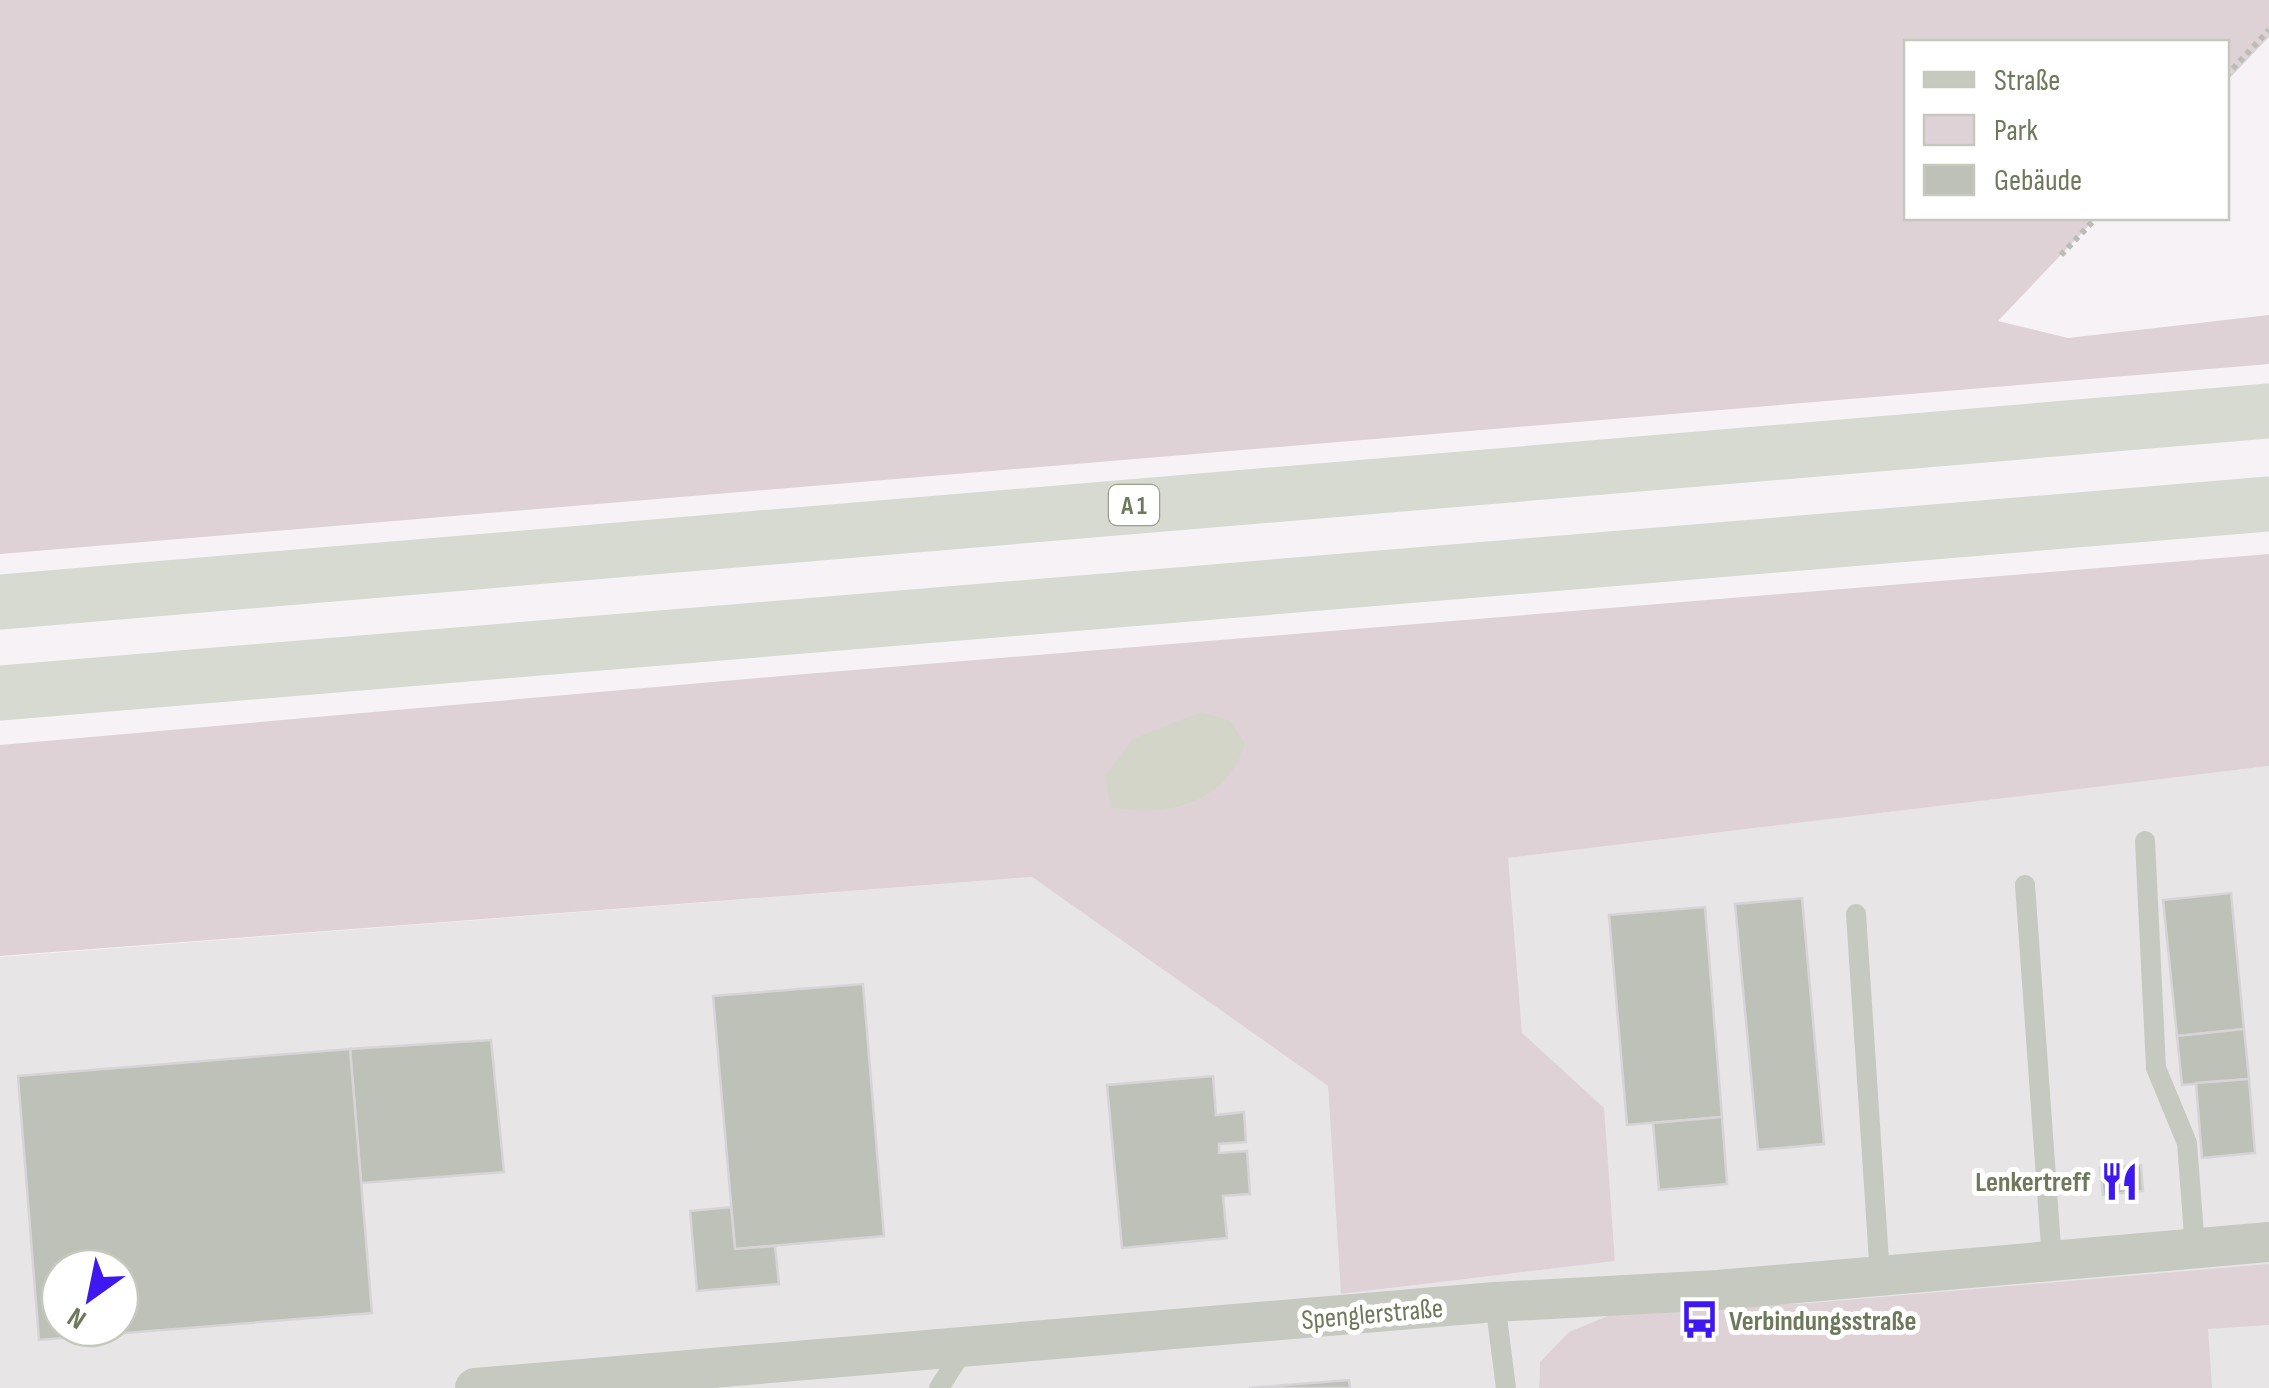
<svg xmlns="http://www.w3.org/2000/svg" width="2269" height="1388" viewBox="0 0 2269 1388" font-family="'Sofia Sans Condensed',sans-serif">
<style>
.built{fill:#e7e5e6;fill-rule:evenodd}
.green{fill:#ded2d7}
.water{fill:#d2d5c7}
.building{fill:#bec1b7;stroke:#d7d4d7;stroke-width:2.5;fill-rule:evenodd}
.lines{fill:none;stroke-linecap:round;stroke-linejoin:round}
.path{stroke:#babdb6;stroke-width:6;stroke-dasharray:5 5;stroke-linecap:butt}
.service{stroke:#c5c9c0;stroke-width:20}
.minor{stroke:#c5c9c0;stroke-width:40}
.motorway{stroke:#d7dad1;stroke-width:55}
.labels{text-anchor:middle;stroke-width:10;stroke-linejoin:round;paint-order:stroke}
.shield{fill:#fff;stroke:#99a18c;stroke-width:2.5}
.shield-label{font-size:25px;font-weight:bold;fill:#6d795a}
.poi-label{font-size:28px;font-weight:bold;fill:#6d795a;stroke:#fff;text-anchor:end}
.street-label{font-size:28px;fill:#6d795a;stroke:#fff}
</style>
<rect width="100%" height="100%" fill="#f6f2f6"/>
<path class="built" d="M2269,766V1388H1815L1810,1303L1745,1304L1540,1362L1539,1388H0V957L1032,877L1328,1086L1342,1294L1615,1261L1603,1108L1522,1034L1507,858ZM60,1268H120V1328H60Z"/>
<g class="green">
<polygon points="0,0 2269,0 2269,37 2227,81 2226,42 1906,42 1906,218 2096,218 1998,321 2068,338 2269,315 2269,364 0,554"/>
<polygon points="2269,554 2269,766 1508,858 1522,1033 1604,1108 1615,1261 1341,1294 1328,1086 1032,877 0,956 0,745 781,676"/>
<polygon points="2269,1264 2269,1325 2208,1329 2212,1388 1539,1388 1540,1362 1569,1332 1620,1311 1810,1303"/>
</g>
<path class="water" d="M1201,712L1230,721L1245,744C1226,804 1166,818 1111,807L1105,776L1133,739Z"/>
<g class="building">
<polygon points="2231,893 2244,1029 2177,1036 2163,900"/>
<polygon points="1802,898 1824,1144 1758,1150 1735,904"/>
<polygon points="1705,907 1722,1117 1627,1125 1609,915"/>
<polygon points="863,984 884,1236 735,1249 713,996"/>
<polygon points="2244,1029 2249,1079 2182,1085 2177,1036"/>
<polygon points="491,1040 504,1172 361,1183 350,1049"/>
<path d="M350,1049L372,1313L39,1340L18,1076ZM60,1268H120V1328H60Z"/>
<polygon points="1213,1076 1216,1115 1244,1112 1246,1142 1219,1144 1219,1153 1247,1151 1250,1194 1223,1196 1227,1238 1122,1248 1107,1085"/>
<polygon points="2249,1079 2255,1153 2202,1158 2196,1083"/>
<polygon points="1722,1117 1727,1184 1659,1190 1653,1123"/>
<polygon points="2141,1165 2143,1191 2103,1195 2100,1168"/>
<polygon points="731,1207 735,1249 775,1246 779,1284 697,1291 690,1211"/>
<polygon points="1349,1380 1350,1388 1249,1388"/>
</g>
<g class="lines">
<g class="path">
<polyline points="2226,76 2269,30"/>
<polyline points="2061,255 2096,218"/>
</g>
<g class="service">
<polyline points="2145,841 2156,1068 2187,1143 2195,1248"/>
<polyline points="2025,885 2052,1261"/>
<polyline points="1856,914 1880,1276"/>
<polyline points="1495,1302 1506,1388"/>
<polyline points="939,1388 965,1347"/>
</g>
<polyline class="minor" points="475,1388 1495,1302 1718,1290 2269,1242"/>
<g class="motorway">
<polyline points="0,602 2269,411"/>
<polyline points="0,693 2269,504"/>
</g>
</g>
<defs>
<symbol id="restaurant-bare" viewBox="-9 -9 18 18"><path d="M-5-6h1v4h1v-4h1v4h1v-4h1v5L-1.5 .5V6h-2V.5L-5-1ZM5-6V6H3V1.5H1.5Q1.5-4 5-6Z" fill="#3e17f1" stroke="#fff" stroke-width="2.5" paint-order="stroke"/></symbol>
<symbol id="bus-bare" viewBox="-9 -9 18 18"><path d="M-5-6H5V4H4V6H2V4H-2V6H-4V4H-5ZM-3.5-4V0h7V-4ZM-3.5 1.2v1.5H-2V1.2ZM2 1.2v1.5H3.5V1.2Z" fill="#3e17f1" stroke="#fff" stroke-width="2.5" paint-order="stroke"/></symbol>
</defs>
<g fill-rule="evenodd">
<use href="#restaurant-bare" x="2092" y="1154" width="55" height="55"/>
<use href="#bus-bare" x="1672" y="1292" width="55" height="55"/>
</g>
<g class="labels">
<rect class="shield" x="1109" y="485" width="50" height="40" rx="8"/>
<g class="shield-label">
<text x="1134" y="514">A 1</text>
</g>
<g class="poi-label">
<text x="2090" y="1191">Lenkertreff</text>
<text x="1729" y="1330" text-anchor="start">Verbindungsstraße</text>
</g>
<g class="street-label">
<text transform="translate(1372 1313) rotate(-5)" y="10">Spenglerstraße</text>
</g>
</g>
<rect x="1904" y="40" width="325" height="180" fill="#ffffff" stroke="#c5c9bd" stroke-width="2.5"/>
<rect x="1924" y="72" width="50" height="15" fill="#c5c9c0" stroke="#c5c9bd" stroke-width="2.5"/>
<text x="1994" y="90" font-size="30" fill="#6d795a">Straße</text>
<rect x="1924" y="115" width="50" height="30" fill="#ded2d7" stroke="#c5c9bd" stroke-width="2.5"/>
<text x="1994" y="140" font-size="30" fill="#6d795a">Park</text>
<rect x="1924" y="165" width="50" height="30" fill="#bec1b7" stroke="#c5c9bd" stroke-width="2.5"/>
<text x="1994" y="190" font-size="30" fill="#6d795a">Gebäude</text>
<g transform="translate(90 1298) rotate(213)"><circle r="48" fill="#ffffff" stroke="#c5c9bd" stroke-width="2.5"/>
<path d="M0-8L18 38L0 25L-18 38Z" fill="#3e17f1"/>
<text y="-15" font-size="28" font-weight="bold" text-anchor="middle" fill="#6d795a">N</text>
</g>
</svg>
